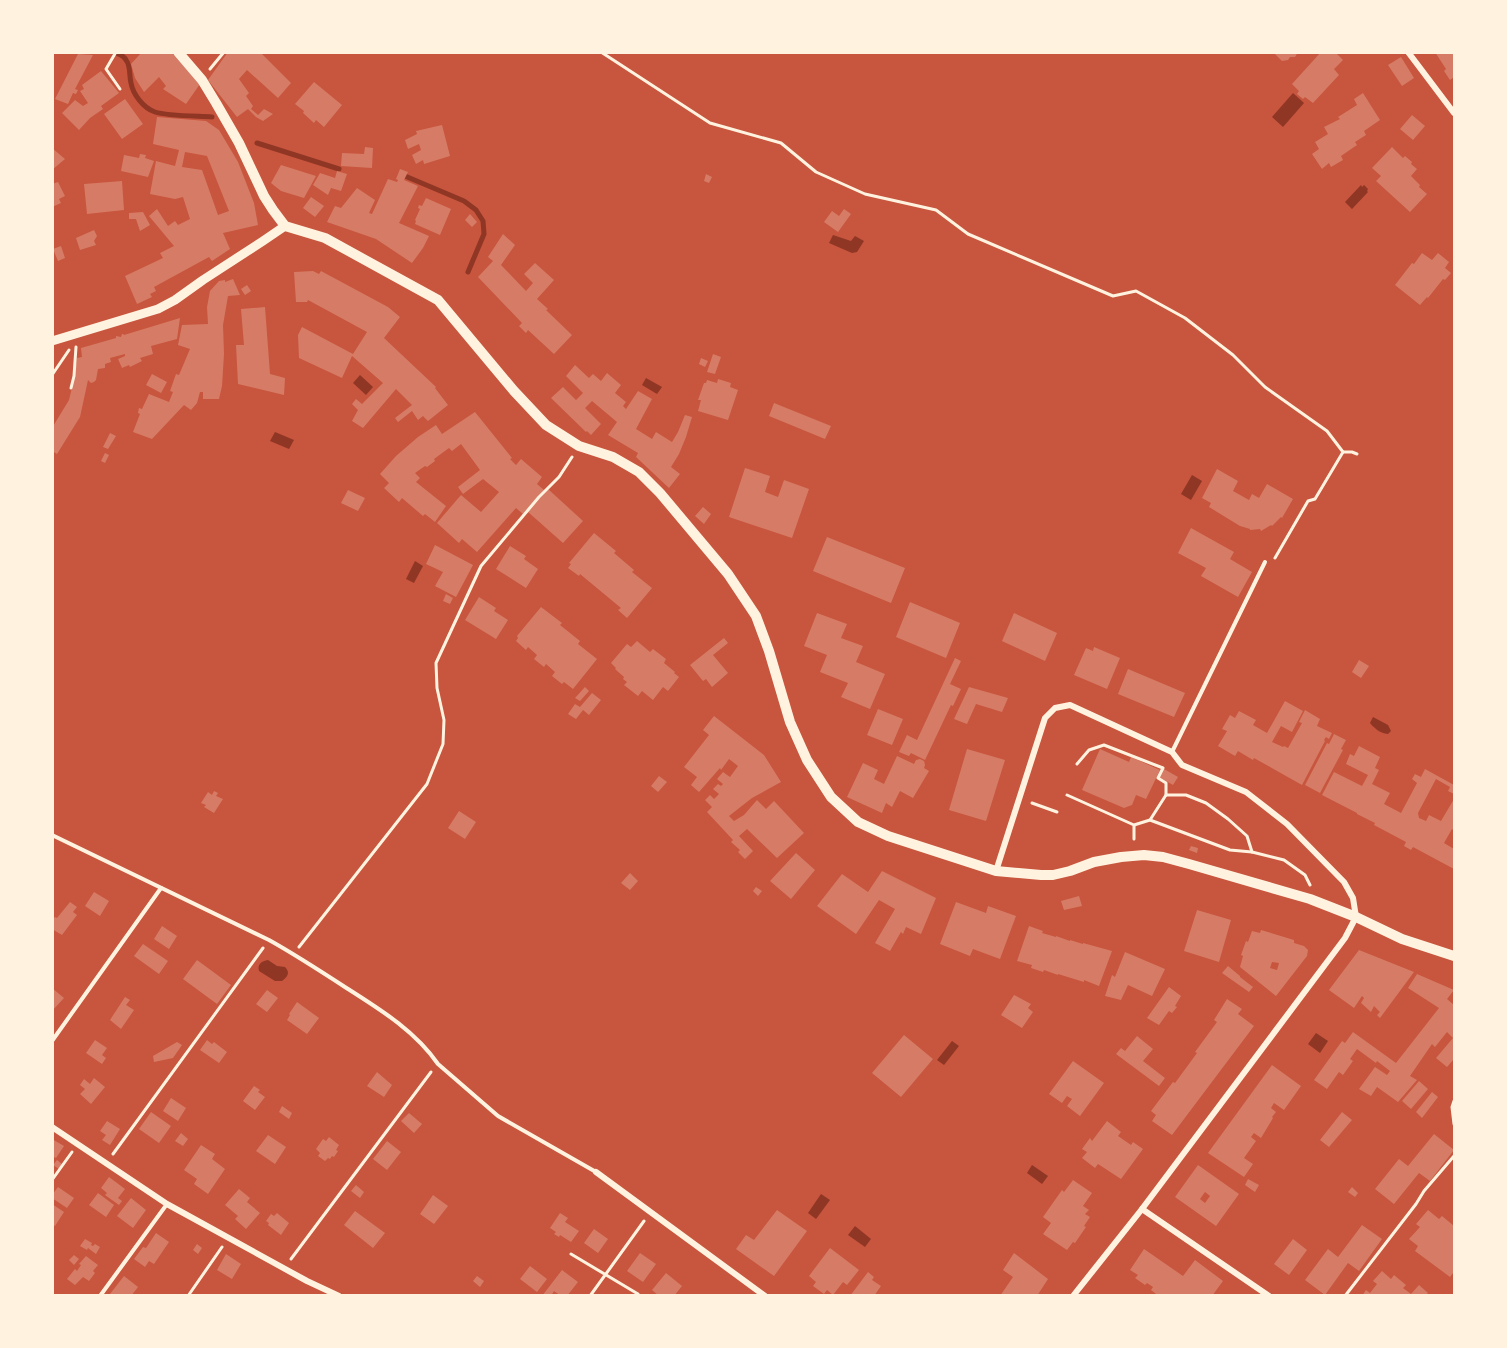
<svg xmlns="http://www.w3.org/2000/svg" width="1507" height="1348" viewBox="0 0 1507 1348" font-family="Karla,sans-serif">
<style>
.water{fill:#8f3625}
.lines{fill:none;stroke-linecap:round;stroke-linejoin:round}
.stream{stroke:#8f3625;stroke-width:5}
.building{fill:#d67c66;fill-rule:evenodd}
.path{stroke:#fff3e0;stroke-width:3}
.service{stroke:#fff3e0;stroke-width:4}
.minor{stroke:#fff3e0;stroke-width:6}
.tertiary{stroke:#fff3e0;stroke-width:9}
.secondary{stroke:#fff3e0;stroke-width:10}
</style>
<rect width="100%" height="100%" fill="#c8553d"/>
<g class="water">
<polygon points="1293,93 1304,103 1283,127 1272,117"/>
<polygon points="1361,185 1362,187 1364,185 1368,189 1367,191 1368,192 1352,209 1345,202"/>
<polygon points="833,235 851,241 855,236 864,241 857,252 852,253 829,243"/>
<polygon points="360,375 373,387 366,395 353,383"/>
<polygon points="646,378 662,387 657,394 642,385"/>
<polygon points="275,432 294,440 289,449 270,441"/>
<polygon points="1192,475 1202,481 1191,500 1181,494"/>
<polygon points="415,561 423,566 414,583 406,579"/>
<path d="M1373,717L1388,725L1391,731L1388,734C1380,733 1375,729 1370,723Z"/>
<path d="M268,960L277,966L285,967C291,973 287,977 282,981H275L259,971C257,964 262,961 268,960Z"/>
<polygon points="1316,1033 1328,1041 1320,1053 1308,1044"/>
<polygon points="952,1041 959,1046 944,1065 937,1060"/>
<polygon points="1032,1165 1048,1176 1042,1184 1027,1173"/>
<polygon points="821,1194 830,1200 816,1219 808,1213"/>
<polygon points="855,1226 871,1239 865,1247 848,1235"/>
</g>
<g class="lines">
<g class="stream">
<path d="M114,52C118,54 124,55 126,60C131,66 129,76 131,83C133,94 143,108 155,112C167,116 197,116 212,117"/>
<polyline points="257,143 339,169"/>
<polyline points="405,176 464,201 476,210 483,221 484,234 468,272"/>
</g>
</g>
<g class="building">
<polygon points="142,52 171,52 200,84 186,104 163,89 166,86 159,77 144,92 135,78 131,64"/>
<polygon points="228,52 260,52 291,83 278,98 247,70 239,79 249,93 246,96 253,106 251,109 258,115 264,109 273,114 263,121 256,117 248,109 237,117 208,80"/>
<polygon points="1273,52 1298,52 1295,57 1290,57 1288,60 1282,61"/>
<polygon points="1321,52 1335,52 1343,60 1334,69 1339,75 1313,103 1305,97 1303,99 1297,94 1299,91 1292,84"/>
<polygon points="1435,52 1454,52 1454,77 1450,80 1444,71 1446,69"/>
<polygon points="78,54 93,55 75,89 78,90 76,94 73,93 68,104 55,99"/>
<polygon points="1401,57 1414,78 1402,86 1388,65"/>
<polygon points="101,71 119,93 101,106 103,109 90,118 79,130 62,113 75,100 83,106 88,103 80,91 84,89 82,85"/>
<polygon points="314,82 342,105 324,127 316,120 314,123 303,113 304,111 295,104"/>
<polygon points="1363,93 1380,120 1364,131 1366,135 1355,142 1357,145 1341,156 1343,160 1331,167 1329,163 1322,169 1312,154 1319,149 1315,142 1328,134 1324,127 1340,119 1338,117 1357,105 1354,99"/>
<polygon points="125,99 143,124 122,139 104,114"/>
<polygon points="1412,115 1425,126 1413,140 1400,129"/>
<path d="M157,117L206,121L219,130L238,162L254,203L258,225L223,233L230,249L212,261L209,257L154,287L156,291L150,294L152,297L137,304L125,276L163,258L160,253L174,246L149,216L157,209L168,226L175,221L178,225L190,219L183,197L175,199L150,194L156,161L175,166L179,150L153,144ZM185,152L207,156L229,211L218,215L202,170L182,167Z"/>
<polygon points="442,125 450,156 424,164 423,160 416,164 412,155 421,150 419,144 408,149 405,140 417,134 416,131"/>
<polygon points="365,147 373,148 372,168 341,166 342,153 364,154"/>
<polygon points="1392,147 1403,158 1405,156 1412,162 1411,164 1417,169 1411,176 1420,185 1419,187 1427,194 1410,212 1376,181 1381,176 1372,168"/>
<polygon points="52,148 65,159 52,170"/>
<polygon points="140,154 146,155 145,158 154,161 148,177 121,171 124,155 139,158"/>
<polygon points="281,165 316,176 304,198 281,191 271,183"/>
<polygon points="400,169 408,172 404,180 418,186 399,223 429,236 423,248 412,263 376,239 327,222 335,206 341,208 357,188 375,200 369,213 372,214 388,179 397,182 398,180 396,179"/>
<polygon points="337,171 347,174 341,191 331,188 328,195 313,185 320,173 335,178"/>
<polygon points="706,174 712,177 709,183 704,181"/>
<polygon points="122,181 124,210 87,214 84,184"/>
<polygon points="58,182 65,196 59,199 61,203 52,207 52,184"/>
<polygon points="311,197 324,206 315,217 303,208"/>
<polygon points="426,198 451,209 440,235 415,224 416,221 415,220 420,209 418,208 419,205 422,206"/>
<polygon points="844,209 851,214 838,232 824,222 832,211 839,216"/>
<polygon points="143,212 150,225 140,231 136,219 129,219 129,213"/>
<polygon points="470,214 477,222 472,227 465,220"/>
<polygon points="94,230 97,236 94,241 96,245 80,250 76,238"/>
<polygon points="503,234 515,245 501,265 526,291 533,283 524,274 535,263 554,280 537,299 548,309 546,310 572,335 554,354 528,330 526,333 519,326 522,323 478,277 493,261 488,257"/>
<polygon points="61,246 65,258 58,261 53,249"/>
<polygon points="1422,253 1432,260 1438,253 1449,262 1445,268 1451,273 1445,280 1443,279 1428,298 1427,297 1420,305 1395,285 1412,263 1414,264"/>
<polygon points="313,271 319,274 321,271 388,307 400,317 384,338 436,387 435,388 448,405 428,421 423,416 418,420 412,411 398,422 395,418 412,405 396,389 363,428 352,421 358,410 352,404 356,399 362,404 383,383 352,356 342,378 299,358 298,335 302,327 353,354 367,332 308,300 307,302 296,302 294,272"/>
<polygon points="233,279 240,295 228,296 223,325 224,354 222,386 219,399 203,399 203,392 200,392 197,403 191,410 184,405 152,439 133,432 140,414 138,413 139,408 142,409 149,394 169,402 173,392 170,391 176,374 179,375 190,349 178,345 182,325 208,324 207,307 210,291 219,281 225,280 225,282"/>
<polygon points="247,285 251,291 245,295 241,289"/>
<polygon points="265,307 270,374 285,378 284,395 238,384 236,345 244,345 241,309"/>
<polygon points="180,318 177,339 151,346 153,354 140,358 142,361 130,367 129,365 122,368 118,359 125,356 125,354 110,358 111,362 105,364 105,368 98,369 96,380 94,382 91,383 88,380 80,417 57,454 52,451 52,428 69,400 75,375 77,358 82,357 81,348 116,338 116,336 121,337 122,334 123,334 124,335"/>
<polygon points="713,354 721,357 715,374 707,372"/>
<polygon points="701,358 708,361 705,367 699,364"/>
<polygon points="575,365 589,378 593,374 601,381 607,373 621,385 615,393 626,402 623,406 626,409 638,391 652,399 636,429 652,439 656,432 672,442 678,432 685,415 692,417 686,437 679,454 671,467 680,474 669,488 636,457 638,453 608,435 617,422 592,401 585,408 601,424 591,435 587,431 586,432 551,398 563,387 576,400 583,393 566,376"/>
<polygon points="152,374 167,382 161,393 146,385"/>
<polygon points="718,379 731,383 730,387 738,390 728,420 698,411 701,400 698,400 704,383 706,383 707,380 717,383"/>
<polygon points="774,403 831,426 825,439 769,416"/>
<polygon points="475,412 512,458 510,459 516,465 521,459 542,477 537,484 544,490 523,514 516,508 477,552 462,539 459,543 437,523 461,495 481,512 499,492 483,479 463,494 458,487 480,470 461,444 452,451 449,448 434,459 435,461 427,467 425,466 415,473 420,478 416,482 446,506 435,522 425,514 423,516 402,498 399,502 384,488 389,483 380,474 396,456 418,437 436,425 442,434"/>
<polygon points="110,433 116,436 108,449 103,447"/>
<polygon points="105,453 109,455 105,463 101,461"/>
<polygon points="745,468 770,476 765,492 778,497 784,480 809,489 792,538 729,517"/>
<polygon points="1217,469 1238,481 1233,491 1249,500 1252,494 1259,498 1267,484 1293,499 1282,518 1281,517 1272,526 1271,525 1261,531 1260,529 1250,530 1250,529 1240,526 1209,507 1211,503 1202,498"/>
<polygon points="548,489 583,521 563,543 528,512"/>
<polygon points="348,490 365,498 358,511 341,503"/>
<polygon points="703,507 711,514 704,524 695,516"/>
<polygon points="1191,528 1234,552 1230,559 1252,572 1238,597 1201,576 1206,568 1178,553"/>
<polygon points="594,533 616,551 614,553 634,570 632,572 652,588 627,618 618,610 621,608 580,574 579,576 568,568 571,564 569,563"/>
<polygon points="827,537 905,568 891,603 813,571"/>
<polygon points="435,545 473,565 456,597 435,586 443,572 426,564"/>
<polygon points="510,546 526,556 524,559 538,569 526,588 496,569"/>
<polygon points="446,594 453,598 450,604 443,601"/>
<polygon points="479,597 496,608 494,611 508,620 496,639 465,620"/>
<polygon points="910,602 960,623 946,658 896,637"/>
<polygon points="541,607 562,623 560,625 580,641 578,644 597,659 573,689 564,682 562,684 552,676 555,672 546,664 544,667 534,659 537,655 528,647 526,650 516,641 518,638 517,636"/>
<polygon points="817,613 847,624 841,638 863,646 856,662 885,674 870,709 841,697 848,683 820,672 827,655 804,646"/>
<polygon points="1014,613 1057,633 1045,661 1002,641"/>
<polygon points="724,638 728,643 713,655 728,673 712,687 706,679 703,681 690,665"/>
<polygon points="637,641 650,652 653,649 666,659 664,663 675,672 674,673 679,677 668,691 663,687 653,700 642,691 638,696 624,685 627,682 623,679 624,677 615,669 616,668 611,663 627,644 631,647"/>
<polygon points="1094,647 1120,658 1107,689 1074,675 1086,648 1093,651"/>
<polygon points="955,658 961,661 950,684 961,689 953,706 951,705 925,760 911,753 909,756 899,752 907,735 917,740"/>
<polygon points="1359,660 1369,666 1361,678 1352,672"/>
<polygon points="1128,669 1185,693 1174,717 1118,694"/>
<polygon points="585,687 589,691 580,701 575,698"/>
<polygon points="969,687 1008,698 1002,712 976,704 967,724 954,719"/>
<polygon points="592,693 601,700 589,715 583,710 576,719 568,714 575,704 580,707"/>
<polygon points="1285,701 1303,711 1292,732 1281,726 1272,742 1283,747 1284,746 1288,748 1302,723 1299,722 1305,710 1320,719 1317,726 1332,733 1329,739 1326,737 1324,740 1325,741 1302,785 1254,758 1253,760 1238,751 1235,756 1218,746 1227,731 1222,729 1230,715 1235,718 1239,711 1256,720 1253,725 1267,733"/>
<polygon points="878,709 903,719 892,745 867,735"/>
<polygon points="714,716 764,755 781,782 752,798 729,816 734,821 744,815 757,800 766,809 774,801 804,833 777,858 747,829 739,836 753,851 745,859 738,852 740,850 731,842 733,840 707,812 712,807 705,800 710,795 714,799 719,794 713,789 718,784 721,786 723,784 717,779 723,772 730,777 738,766 729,759 721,770 720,768 699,792 691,785 697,777 684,767 709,735 703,730"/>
<polygon points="1334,734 1346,740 1341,749 1343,750 1320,793 1305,785 1327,743 1329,744"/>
<polygon points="1359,746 1380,757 1375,768 1379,770 1372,784 1390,793 1384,804 1401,813 1417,783 1412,779 1415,774 1421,777 1425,769 1454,785 1454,794 1448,791 1450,787 1436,779 1418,813 1419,818 1426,821 1429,815 1441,821 1454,799 1454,828 1453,830 1452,829 1444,843 1454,849 1454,869 1413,847 1411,850 1404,846 1406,842 1374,825 1375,823 1357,814 1357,813 1322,795 1334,772 1362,786 1368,775 1346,764 1350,754 1354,756"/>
<polygon points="967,749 1005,760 986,821 949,810"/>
<polygon points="1100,749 1129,762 1131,757 1160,770 1146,799 1136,795 1132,805 1124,808 1082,790"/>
<polygon points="897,756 914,764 916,760 920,759 924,761 925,765 924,768 929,771 913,798 900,791 892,807 886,803 882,813 847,797 863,763 878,770 874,779 884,784"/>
<polygon points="1164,769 1178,777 1173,785 1159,777"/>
<polygon points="659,776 667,782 658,792 651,786"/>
<polygon points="214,791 218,793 216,796 223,799 214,813 204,807 206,805 201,803 208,792 212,795"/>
<polygon points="459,811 476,822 465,839 448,828"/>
<polygon points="1191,846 1198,848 1197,853 1189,850"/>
<polygon points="796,853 815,870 791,899 770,881"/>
<polygon points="882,871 936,898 921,934 906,927 903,934 901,932 890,951 875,943 895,909 879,900 856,934 817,906 842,874 868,892"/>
<polygon points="630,873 638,881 630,890 621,883"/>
<polygon points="756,887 762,891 758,896 753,891"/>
<polygon points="94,892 109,901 100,916 85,906"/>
<polygon points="1079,896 1082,906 1064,910 1061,901"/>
<polygon points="70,902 77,907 73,912 77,915 62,935 52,929 52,920 55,917 57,918"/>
<polygon points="956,902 986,913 988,906 1016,916 1000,959 973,949 970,956 940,944"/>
<polygon points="1197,910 1231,920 1219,962 1184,951"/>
<polygon points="162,926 177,936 169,949 154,939"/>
<polygon points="1029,926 1043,931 1042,933 1056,937 1056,936 1070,941 1070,940 1083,944 1083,943 1112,951 1099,986 1084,980 1084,982 1058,974 1058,975 1044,970 1043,972 1031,968 1032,965 1017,961"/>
<path d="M1261,930L1294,940V943L1304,946L1308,950L1307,956L1276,996L1240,967L1243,956L1241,955L1246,941L1248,942L1252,931L1260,933ZM1272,962L1279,963L1277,970L1270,968Z"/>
<polygon points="143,944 168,961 159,974 134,956"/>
<polygon points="1359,950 1414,972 1380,1018 1377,1015 1380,1012 1374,1006 1371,1012 1361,1003 1364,998 1362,996 1354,1008 1329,990"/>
<polygon points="1125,952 1165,969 1152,996 1128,985 1121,1000 1105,996 1112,975 1115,977"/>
<polygon points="197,960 231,985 217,1004 183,979"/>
<polygon points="1228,966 1240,976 1240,977 1253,987 1249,992 1222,973"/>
<polygon points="1417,974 1454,990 1447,999 1454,1005 1454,1059 1447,1067 1436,1058 1453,1038 1447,1032 1435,1047 1432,1044 1410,1076 1417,1080 1398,1102 1377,1087 1371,1096 1359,1089 1375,1067 1387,1075 1390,1071 1377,1061 1376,1063 1357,1049 1350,1059 1353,1061 1343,1075 1339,1072 1327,1089 1314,1080 1342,1041 1345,1043 1353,1032 1396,1063 1439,1008 1408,988"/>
<polygon points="1169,987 1181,996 1175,1006 1177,1007 1172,1013 1169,1011 1159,1025 1147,1018"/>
<polygon points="52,988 64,998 52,1011"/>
<polygon points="267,990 278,998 267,1012 256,1004"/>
<polygon points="1014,995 1031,1004 1028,1008 1033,1012 1022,1028 1001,1015"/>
<polygon points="125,997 130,1000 126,1005 134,1010 121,1029 110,1020"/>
<polygon points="1227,999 1242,1009 1238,1014 1254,1026 1172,1135 1152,1121 1156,1115 1151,1111 1173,1082 1175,1083 1197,1053 1195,1052 1217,1022 1214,1020"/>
<polygon points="297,1002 319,1018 307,1034 287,1020 290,1015 289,1014"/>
<polygon points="904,1035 933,1059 901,1097 872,1073"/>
<polygon points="1137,1036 1153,1049 1143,1061 1165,1078 1159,1086 1116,1054 1121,1048 1125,1051"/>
<polygon points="95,1040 107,1048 102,1055 106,1058 102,1064 86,1053"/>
<polygon points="207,1040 212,1044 214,1042 227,1052 219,1063 200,1050"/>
<polygon points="177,1042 182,1045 173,1058 154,1062 153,1056"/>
<polygon points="1073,1061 1104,1083 1080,1116 1067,1106 1072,1099 1067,1096 1062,1103 1049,1094"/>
<polygon points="1272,1065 1301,1086 1284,1110 1274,1103 1271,1108 1276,1112 1272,1117 1273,1118 1261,1138 1254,1133 1251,1137 1256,1141 1244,1158 1253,1164 1244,1177 1208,1153"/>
<polygon points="377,1072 392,1085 384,1097 367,1086"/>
<polygon points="94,1078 105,1087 91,1104 80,1094 85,1089 80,1085 84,1079 90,1084"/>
<polygon points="1419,1081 1428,1089 1411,1109 1402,1101"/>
<polygon points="254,1086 260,1090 258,1092 265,1097 255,1110 243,1101"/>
<polygon points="1432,1092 1438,1097 1422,1118 1416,1112"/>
<polygon points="171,1098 186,1108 178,1121 163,1111"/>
<polygon points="282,1106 292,1113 289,1119 279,1112"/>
<polygon points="151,1112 171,1126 159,1143 139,1129"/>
<polygon points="1342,1112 1352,1120 1329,1147 1320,1140"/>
<polygon points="409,1113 422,1124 414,1133 401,1121"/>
<polygon points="107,1121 120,1129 110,1145 102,1140 106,1135 100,1131"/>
<polygon points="1107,1121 1121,1132 1118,1136 1131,1145 1133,1142 1143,1149 1121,1179 1098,1164 1095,1168 1082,1158 1087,1152 1082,1149 1090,1138 1092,1141"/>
<polygon points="181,1133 188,1139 183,1146 175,1141"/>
<polygon points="1434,1134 1454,1150 1430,1181 1419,1173 1394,1204 1375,1189 1399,1159 1408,1166"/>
<polygon points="268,1135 286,1147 275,1164 256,1151"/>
<polygon points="329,1137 339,1145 336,1150 338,1151 334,1157 332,1156 330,1159 328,1158 325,1161 318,1156 320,1153 316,1149 323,1139 326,1141"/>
<polygon points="52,1139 64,1146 56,1158 52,1156"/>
<polygon points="387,1141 401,1152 387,1170 373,1159"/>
<polygon points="201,1145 215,1154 212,1159 225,1169 208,1194 194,1184 197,1179 184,1170"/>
<polygon points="57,1160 62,1164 59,1169 53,1165"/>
<path d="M1198,1165L1239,1194L1216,1226L1175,1197ZM1205,1192L1210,1196L1205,1203L1200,1199Z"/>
<polygon points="109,1177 125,1189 118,1198 122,1201 119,1205 105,1195 107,1193 101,1188"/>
<polygon points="1248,1179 1259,1185 1255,1192 1245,1185"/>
<polygon points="1073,1180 1092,1193 1083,1206 1089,1210 1085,1214 1090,1217 1084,1226 1086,1227 1075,1243 1073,1242 1067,1250 1043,1234 1051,1223 1043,1217 1062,1190 1064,1192"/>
<polygon points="356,1185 364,1192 360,1198 351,1191"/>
<polygon points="58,1187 74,1198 67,1208 52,1198 52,1195"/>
<polygon points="1352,1187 1358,1193 1355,1197 1348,1192"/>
<polygon points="239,1189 250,1198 247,1202 260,1213 246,1229 235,1219 238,1216 225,1205"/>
<polygon points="98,1193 114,1205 106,1217 89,1205"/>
<polygon points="433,1195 448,1206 434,1224 420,1214"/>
<polygon points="131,1198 146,1210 133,1228 117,1216"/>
<polygon points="52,1204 64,1212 55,1226 52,1224"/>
<polygon points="777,1210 807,1231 774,1276 736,1249 746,1235 754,1240"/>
<polygon points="1428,1210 1439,1219 1442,1216 1454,1226 1454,1275 1453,1273 1450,1277 1415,1251 1418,1246 1409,1239 1420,1227 1416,1224"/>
<polygon points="355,1211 385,1233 373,1248 344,1225"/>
<polygon points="277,1213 289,1223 281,1235 268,1225 269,1223 266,1221 271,1214 274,1216"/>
<polygon points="560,1213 568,1218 565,1222 579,1231 571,1242 560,1235 559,1237 554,1234 556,1232 550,1228"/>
<polygon points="1362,1225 1382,1239 1359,1271 1348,1263 1325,1295 1305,1280 1328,1249 1338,1257"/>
<polygon points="594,1229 608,1239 598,1253 584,1243"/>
<polygon points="156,1233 169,1242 154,1264 149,1261 145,1267 134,1259 143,1247 146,1248"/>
<polygon points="85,1239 92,1243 91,1245 93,1246 95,1244 100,1247 96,1254 88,1248 87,1250 80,1246"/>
<polygon points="1293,1239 1307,1250 1289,1275 1274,1264"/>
<polygon points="197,1244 202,1248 198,1254 193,1250"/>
<polygon points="830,1248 859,1270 847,1285 843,1282 833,1295 827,1290 824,1294 813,1286 816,1282 809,1276"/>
<polygon points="1144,1249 1183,1276 1195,1260 1223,1281 1212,1296 1155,1296 1156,1294 1151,1290 1153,1287 1147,1283 1145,1285 1135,1278 1138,1275 1130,1270"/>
<polygon points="640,1253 656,1264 643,1282 627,1271"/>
<polygon points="1014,1253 1048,1279 1037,1296 1000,1296 1013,1277 1003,1270"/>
<polygon points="226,1254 241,1264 232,1279 217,1270"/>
<polygon points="74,1255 79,1259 74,1265 69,1260"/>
<polygon points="86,1256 98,1265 93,1271 95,1273 89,1281 83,1277 75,1285 67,1279 75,1269 77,1271 81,1265 79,1264"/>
<polygon points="530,1266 547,1279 537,1292 520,1279"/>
<polygon points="562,1270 578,1282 567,1296 561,1296 554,1291 551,1296 542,1296"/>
<polygon points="1382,1271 1391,1279 1394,1275 1406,1285 1403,1288 1411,1294 1419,1285 1428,1293 1425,1296 1362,1296 1366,1290 1370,1293 1377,1284 1373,1281"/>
<polygon points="868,1272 874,1277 872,1280 881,1286 874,1296 850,1296"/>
<polygon points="666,1273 682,1286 674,1296 659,1296 652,1290"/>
<polygon points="124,1276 138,1287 131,1296 112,1296 110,1294"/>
<polygon points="477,1276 484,1281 480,1287 473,1281"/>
</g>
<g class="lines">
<g class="path">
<polyline points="116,52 106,69 120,89"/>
<polyline points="601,52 710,123 781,143 816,172 865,194 936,210 968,234 1113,296 1136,291 1185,318 1233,355 1265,387 1327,431 1343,452 1315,499 1308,501 1275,558"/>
<polyline points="210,69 224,52"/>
<polyline points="52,375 69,350"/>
<polyline points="71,388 74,376 76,347"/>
<polyline points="1343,452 1352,452 1357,454"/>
<polyline points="1077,764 1089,750 1104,745 1163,768 1158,778 1166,783 1166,795 1150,820"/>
<polyline points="1067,795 1134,825 1150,820 1230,850 1252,852 1284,860 1305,875 1310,885"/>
<polyline points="1166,795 1186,795 1206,803 1228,819 1247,836 1252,852"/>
<polyline points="1032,803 1057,812"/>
<polyline points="1134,826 1134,839"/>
<polyline points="299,947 427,784 443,744 444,720 437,688 436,663 481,566 539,497 559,477 572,457"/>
<polyline points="1454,1101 1452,1107 1454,1124"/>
<polyline points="113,1154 263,948"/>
<polyline points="52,1180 72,1152"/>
<polyline points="571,1254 638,1294"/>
<polyline points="291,1259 431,1072"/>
<polyline points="188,1296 222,1247"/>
<polyline points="590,1296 644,1221"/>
<polyline points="1345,1296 1416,1204 1424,1191 1454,1156"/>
</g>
<g class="service">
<polyline points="1172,752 1265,562"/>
<path d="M52,835L269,940C296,955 322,972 348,989C381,1010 415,1031 438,1064L498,1116L596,1172"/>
<polyline points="52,1041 161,888"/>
<polyline points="100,1296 167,1204"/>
</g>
<g class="minor">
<polyline points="1408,52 1454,113"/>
<polyline points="996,871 1045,718 1055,708 1070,705 1172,752 1182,765 1246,792 1287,824 1344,882 1353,898 1356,917 1345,938 1142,1209 1073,1296"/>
<polyline points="52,1127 167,1204 307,1281 339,1296"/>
<polyline points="596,1172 765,1296"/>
<polyline points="1142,1209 1269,1296"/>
</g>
<polyline class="tertiary" points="52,341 158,309 175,300 203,280 263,241 285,226"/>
<polyline class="secondary" points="178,52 202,80 216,103 239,143 264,196 273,210 285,226 325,238 438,300 514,391 546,425 579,446 613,457 639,472 660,493 728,574 756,616 769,651 790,722 807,760 831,797 858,822 888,836 996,871 1041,875 1053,875 1070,871 1094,862 1121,857 1144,855 1163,857 1189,864 1310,899 1356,917 1402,939 1454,956"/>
</g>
<rect width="1507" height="1348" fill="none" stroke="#fff3e0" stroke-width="108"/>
</svg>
